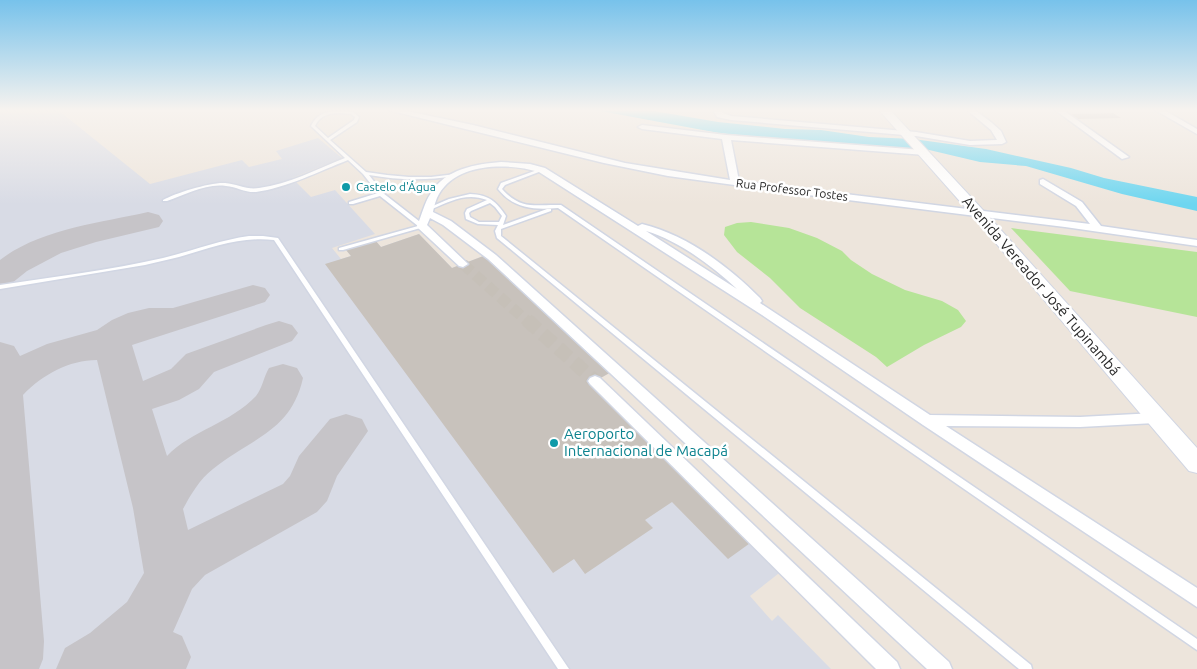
<svg xmlns="http://www.w3.org/2000/svg" width="1197" height="669" viewBox="0 0 1197 669" font-family="Ubuntu,sans-serif">
<style>
.airport{fill:#d8dbe5}
.green{fill:#b6e498}
.water{fill:#6dd6f0}
.lines{fill:none;stroke-linecap:round;stroke-linejoin:round}
.taxiway{fill:#c6c4c8;fill-rule:evenodd}
.building{fill:#c8c2bc}
.street-tunnel-far1{stroke:#c6c0b8;stroke-width:11;stroke-dasharray:11 5.5;stroke-linecap:butt}
.street-tunnel{stroke:#c6c0b8;stroke-width:14;stroke-dasharray:14 7;stroke-linecap:butt}
.lane-casing{stroke:#d1d6e3;stroke-width:3}
.street-casing{stroke:#d1d6e3;stroke-width:3}
.secondary-casing{stroke:#d1d6e3;stroke-width:2}
.lane{fill:#fff;fill-rule:evenodd}
.street{fill:#fff;fill-rule:evenodd}
.secondary{fill:#fff;fill-rule:evenodd}
.culture-dot{fill:#0f9aa8;stroke:#fff;stroke-width:2}
.labels{text-anchor:middle;stroke-width:5;stroke-linejoin:round;paint-order:stroke}
.far-culture-label{font-size:12px;fill:#0d838f;stroke:#fff;text-anchor:start}
.far-street-label{font-size:12px;fill:#2a2a2a;stroke:#fff}
.street-label{font-size:15px;fill:#2a2a2a;stroke:#fff}
.culture-label{font-size:15px;fill:#0d838f;stroke:#fff;text-anchor:start}
</style>
<rect width="100%" height="100%" fill="#ede5dc"/>
<polygon class="airport" points="0,110 58,110 150,184 242,160 249,167 282,159 276,151 318,138 342,158 292,178 311,197 335,190 375,234 332,248 341,259 351,256 346,250 375,240 381,247 419,234 452,268 486,255 613,371 595,381 783,570 750,596 772,621 778,615 831,669 0,669"/>
<g class="green">
<polygon points="751,222 789,228 817,238 842,251 851,260 872,274 905,290 942,301 958,310 966,321 961,327 924,345 887,367 876,357 800,308 770,278 737,252 724,235 725,227 737,223"/>
<polygon points="1011,228 1197,252 1197,317 1070,291"/>
</g>
<polygon class="water" points="595,110 648,110 718,122 785,129 821,130 869,137 913,139 986,149 1071,168 1104,178 1197,197 1197,211 1122,194 1026,166 980,162 925,149 882,149 719,133"/>
<g class="lines">
<g class="taxiway">
<path d="M148,212L159,215L163,221L159,227L96,242L61,253L27,271L12,283L0,286V260C40,229 100,223 148,212Z"/>
<path d="M253,285L265,288L270,295L265,302L132,345L143,381L171,369L186,354L266,325L279,321L292,325L298,333L292,341L214,372L199,389L179,400L152,409L167,456C192,430 231,423 256,396C262,389 264,376 269,368L283,364L297,368L303,378C291,432 251,438 213,469C200,479 191,494 183,509L188,530L283,484L290,476L299,456L330,419L346,414L362,419L368,431L337,476L327,501L317,512L205,575L192,589L173,632L182,636L191,657L186,669H56L65,648L90,633L127,602L144,573L133,508L97,360C69,360 42,375 23,395L44,641L43,659L39,669H0V342L14,346L20,356L47,344L97,330L112,320L128,313L149,308H173Z"/>
</g>
</g>
<g class="building">
<polygon points="1113,113 1121,118 1077,119 1068,114"/>
<polygon points="419,234 452,268 486,255 613,371 590,384 753,541 728,559 672,502 645,520 653,528 585,574 574,559 553,573 325,264 351,256 346,250 375,240 381,247"/>
</g>
<g class="lines">
<polyline class="street-tunnel-far1" points="463,264 528,322"/>
<polyline class="street-tunnel" points="527,320 595,381"/>
<defs>
<g id="lane">
<path d="M335,111L353,112L359,117L357,122L330,140L366,172L387,175L409,177H431L456,174V176H454C425,181 398,180 369,175L383,193L424,225V227L343,250H339V248L418,226L380,196L353,204H349V202L378,193L363,174L348,160C320,171 286,188 256,192C246,193 237,187 226,186C206,183 185,195 167,201H163V200C175,193 211,182 225,183C237,184 247,190 259,188C289,184 317,169 345,158L311,126C316,115 324,112 335,111ZM341,113L351,114L355,117L354,120L328,138L315,126C320,115 330,113 341,113Z"/>
<path d="M540,169L544,170L505,185L502,189C522,211 536,204 561,205L1197,639V650L1194,648L558,208C534,210 514,209 498,189L501,183Z"/>
<path d="M470,194C489,195 496,201 506,216L503,225L547,209H551V211L501,229V236L1031,665L1032,669H1019L497,238L495,231L498,225L478,224L466,219L465,213L467,209L487,200C467,192 450,201 432,209H430L428,208L449,199ZM490,203L495,207L502,216L499,222H479L470,217L469,213L471,211Z"/>
<path d="M249,236H263L278,238L569,669H558L274,240C241,236 210,248 179,257C168,260 156,262 145,265L0,289V285C54,277 110,270 163,258C192,251 220,240 249,236Z"/>
</g>
<g id="street">
<polygon points="388,110 402,110 473,125 625,163 730,180 722,139 642,129 638,127 642,125 726,135 922,150 925,151 925,155 731,140 739,181 1090,224 1076,206 1040,184 1040,180 1043,179 1082,202 1101,226 1197,240 1197,246 1065,227 800,194 668,176 604,163"/>
<polygon points="713,110 720,110 723,113 731,116 916,132 970,141 997,140 991,130 967,110 975,110 992,123 1001,131 1006,142 1002,144 970,145 916,136 731,120 717,117"/>
<polygon points="1055,110 1063,110 1129,157 1122,159"/>
<polygon points="1155,110 1164,110 1197,129 1197,134"/>
<path d="M501,162L530,164L545,168L638,226L642,224C687,235 728,266 760,298L762,301L760,303L930,415L1080,417L1155,413L1160,414L1162,418L1160,422L1155,423L1080,427L946,426L1197,588V607L923,425L762,315L539,172C509,163 458,162 439,194C436,199 434,206 433,212L451,221L496,255L949,662L952,669H927L488,259L443,225L430,218L427,225L468,264L463,267L459,266L418,228L417,226C422,215 424,203 431,193C445,169 476,164 501,162ZM646,231C679,241 711,265 737,289Z"/>
<polygon points="595,376 600,378 897,662 900,669 876,669 590,384 588,381 590,378"/>
</g>
<polygon id="secondary" points="879,110 890,110 982,209 1197,448 1197,473 1189,471 972,215"/>
</defs>
<use href="#lane" class="lane-casing"/>
<use href="#street" class="street-casing"/>
<use href="#secondary" class="secondary-casing"/>
<use href="#lane" class="lane"/>
<use href="#street" class="street"/>
<use href="#secondary" class="secondary"/>
</g>
<linearGradient id="sky" x2="0" y2="1"><stop stop-color="#77c2eb"/><stop offset="0.54" stop-color="#f7f3ef"/><stop offset="1" stop-color="#f7f3ef" stop-opacity="0"/></linearGradient>
<rect width="1197" height="204" fill="url(#sky)"/>
<g class="culture-dot">
<circle cx="346" cy="187" r="5"/>
<circle cx="554" cy="443" r="5"/>
</g>
<g class="labels">
<g class="far-culture-label">
<text x="356" y="191">Castelo d'Água</text>
</g>
<g class="far-street-label">
<text transform="translate(792 190) rotate(7)" y="4">Rua Professor Tostes</text>
</g>
<g class="street-label">
<text transform="translate(1041 286) rotate(49)" y="5">Avenida Vereador José Tupinambá</text>
</g>
<g class="culture-label">
<text x="564" y="439">Aeroporto<tspan x="564" dy="17">Internacional de Macapá</tspan></text>
</g>
</g>
</svg>
